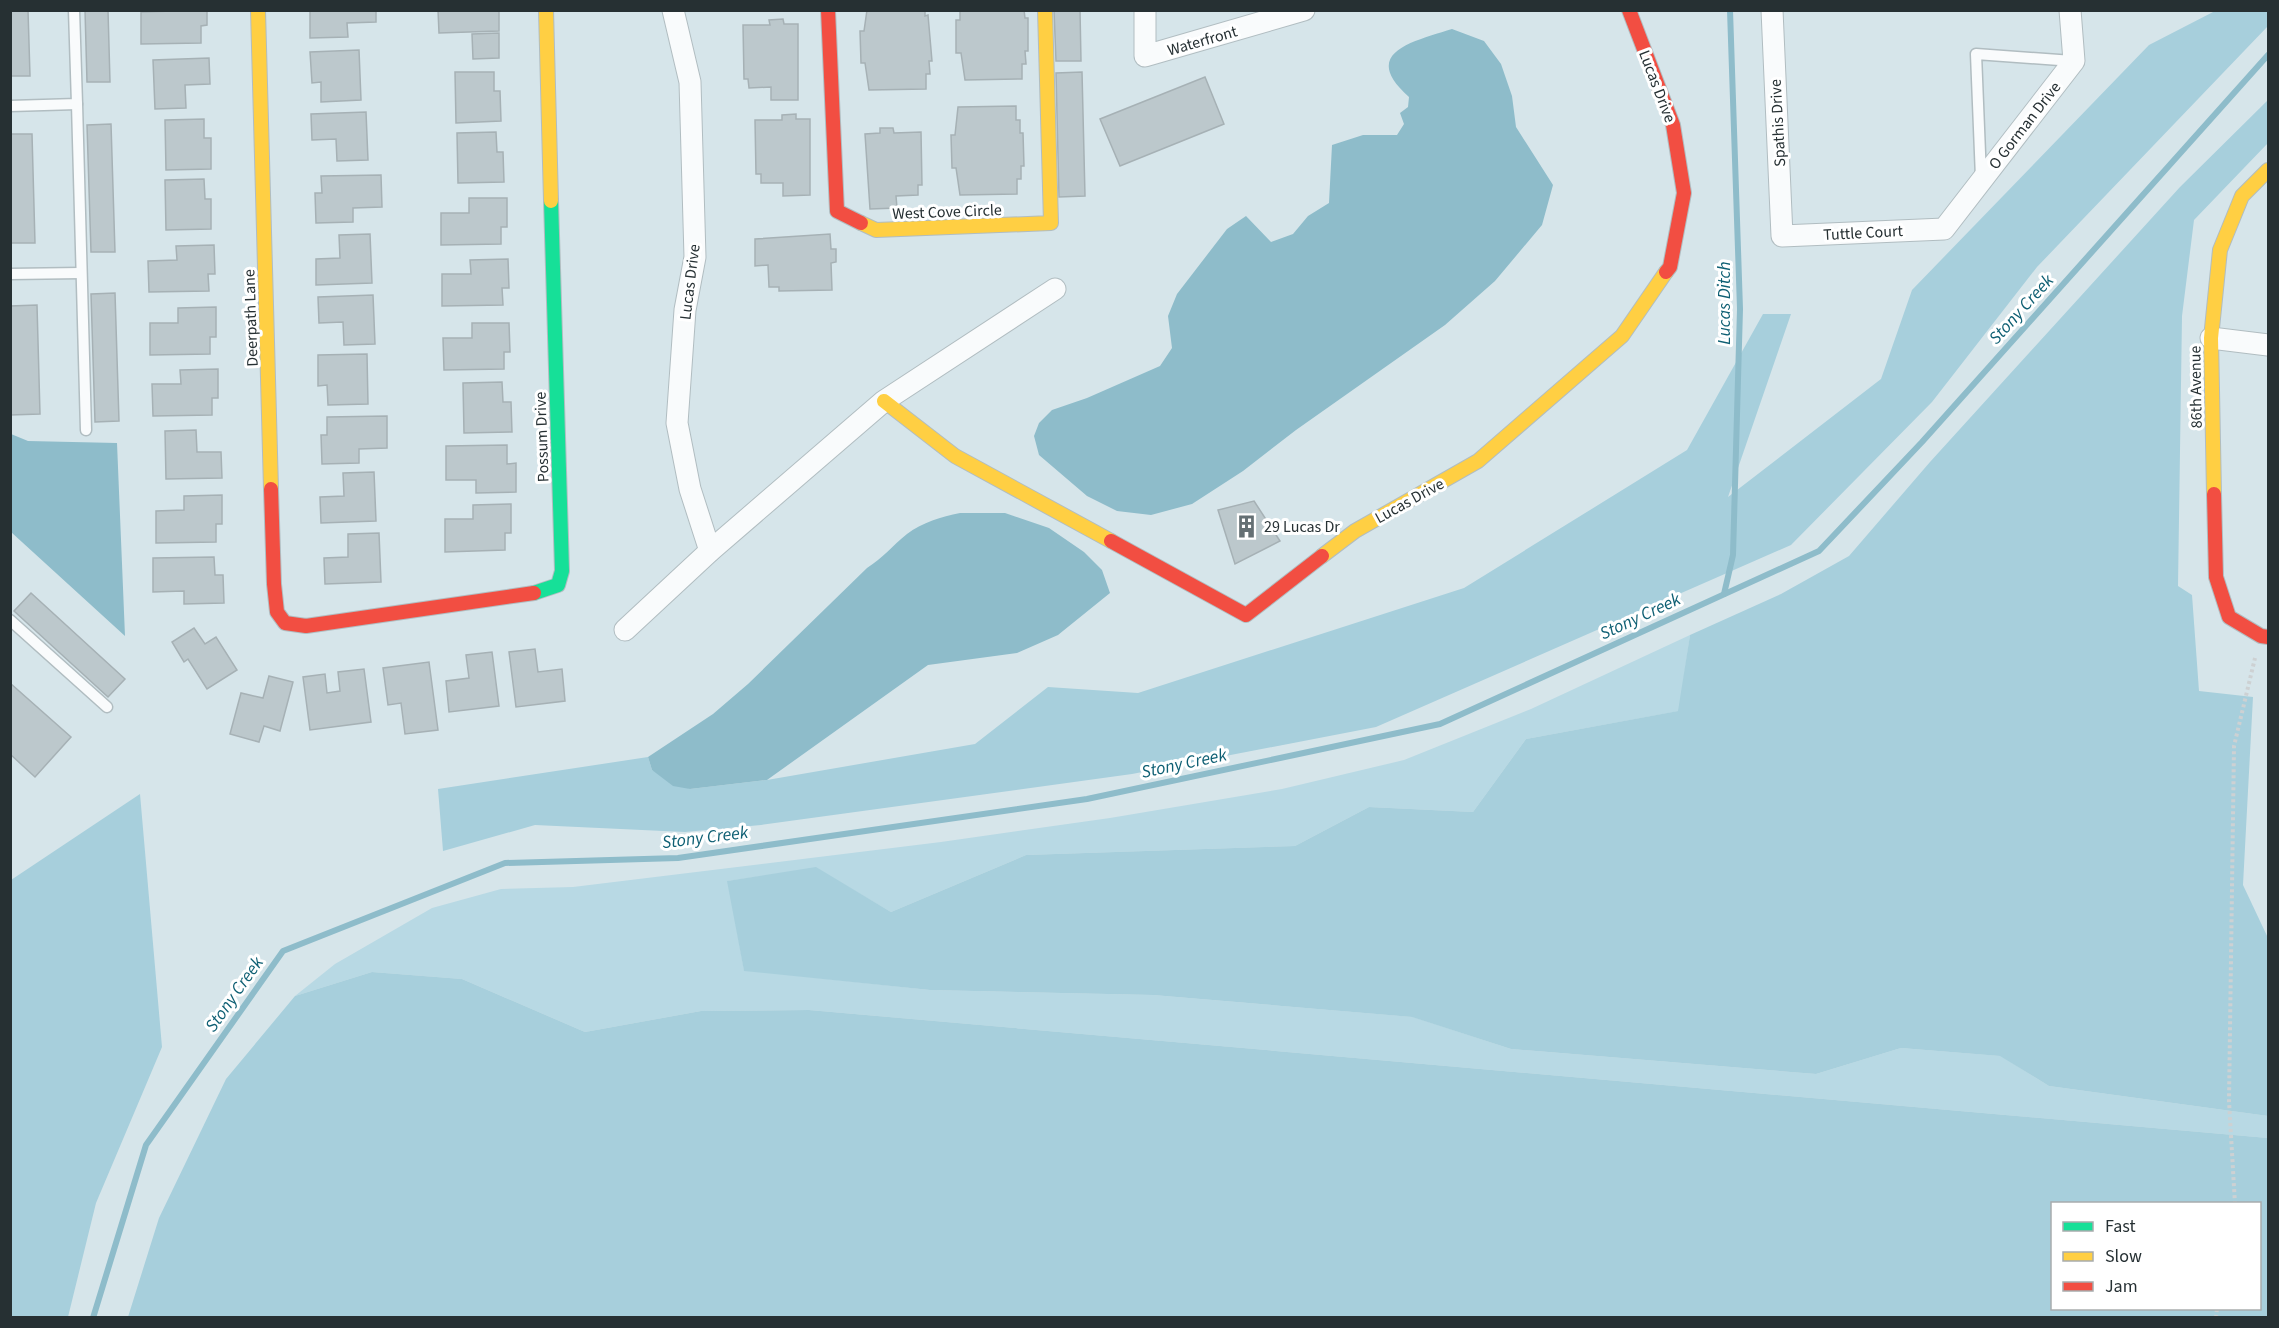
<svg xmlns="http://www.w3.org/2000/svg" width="2279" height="1328" viewBox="0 0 2279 1328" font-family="'Source Sans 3',sans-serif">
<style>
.green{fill:#b8d9e4}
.forest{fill:#a7cfdc;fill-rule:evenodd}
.water{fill:#8ebcca}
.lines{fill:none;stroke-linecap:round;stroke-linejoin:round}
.stream{stroke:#8ebcca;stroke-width:6}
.building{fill:#bcc8cc;stroke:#a6b1b5;stroke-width:1.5}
.lane-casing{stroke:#b1bdc1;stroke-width:13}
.street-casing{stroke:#b1bdc1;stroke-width:23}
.fast-casing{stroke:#b1bdc1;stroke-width:16}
.slow-casing{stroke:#b1bdc1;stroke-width:16}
.jam-casing{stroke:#b1bdc1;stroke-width:16}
.path{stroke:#cdd1d3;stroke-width:4;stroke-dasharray:3 3;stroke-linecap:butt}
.lane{stroke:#f9fbfc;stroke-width:10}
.street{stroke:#f9fbfc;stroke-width:21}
.fast{stroke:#16e098;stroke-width:14}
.slow{stroke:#ffcf43;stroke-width:14}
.jam{stroke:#f24e42;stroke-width:14}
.labels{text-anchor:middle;stroke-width:6;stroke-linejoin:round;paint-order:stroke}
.street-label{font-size:16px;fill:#263033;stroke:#fff}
.poi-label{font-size:16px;fill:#263033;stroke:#fff;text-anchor:start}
.water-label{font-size:18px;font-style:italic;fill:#0e5f73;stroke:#fff}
</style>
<rect width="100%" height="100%" fill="#d6e5ea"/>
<polygon class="green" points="1690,635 1679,711 1526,739 1473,812 1369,807 1295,846 1026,855 891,912 816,868 728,881 744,970 930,990 1153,995 1413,1017 1511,1049 1816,1074 1901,1048 2001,1056 2049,1086 2268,1116 2268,1138 809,1010 701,1011 585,1032 462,979 372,972 295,996 335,964 432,908 501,889 573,887 941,842 1110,818 1282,789 1404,760 1531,709"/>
<g class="forest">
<polygon points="2215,11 2268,11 2268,26 2037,267 1932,402 1791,545 1376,727 1132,774 761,825 685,832 535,825 443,851 438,789 648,757 652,770 690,789 767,780 975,744 1048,687 1138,693 1464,588 1687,450 1763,314 1791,314 1728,497 1881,379 1912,290 2149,45"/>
<polygon points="2268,100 2268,143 2194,220 2182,316 2178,586 2192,595 2199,691 2253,697 2243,885 2268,938 2268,1116 2049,1086 2000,1056 1901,1048 1816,1074 1511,1049 1412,1017 1153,995 930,990 744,971 727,881 816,867 891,912 1026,855 1295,846 1369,807 1473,812 1526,739 1678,711 1690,635 1781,594 1849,556 1930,462 2180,187"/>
<polygon points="140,794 162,1047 96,1203 68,1317 11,1317 11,880"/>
<path d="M372,972L462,979L585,1032L701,1011L809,1010L2268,1138V1317H128L159,1218L226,1079L295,996ZM2052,1204H2260V1308H2052Z"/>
</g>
<g class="water">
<path d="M1452,29L1484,41L1501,64L1512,96L1516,127L1553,185L1542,225L1495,281L1445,325L1296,430L1243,471L1192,504L1151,515L1117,511L1087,496L1039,455L1034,436L1039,423L1052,410L1087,398L1160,366L1172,348L1168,316L1177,294L1227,229L1246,216L1271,242L1293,234L1308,216L1329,203L1332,145L1363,135H1397L1404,124L1400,113L1408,107L1409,97C1358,52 1415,41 1452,29Z"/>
<polygon points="11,434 28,441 117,443 125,636 11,532"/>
<path d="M960,513H1005L1049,528L1084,552L1102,570L1110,593L1058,635L1017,653L928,665L767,780L690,789L673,786L652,770L648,757L713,714L748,684L867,568C883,558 893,545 907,534C923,522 941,517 960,513Z"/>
</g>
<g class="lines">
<g class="stream">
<polyline points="1724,594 1733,555 1740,309 1730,10"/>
<polyline points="93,1318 146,1145 283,951 505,863 678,858 1087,799 1440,724 1819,551 1922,442 2268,55"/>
</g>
</g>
<g class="building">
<polygon points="10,10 28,10 30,76 10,76"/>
<polygon points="85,10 108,10 110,82 87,82"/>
<polygon points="207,10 207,25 201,26 201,43 141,44 141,12"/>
<polygon points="310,10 376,10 376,22 347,23 348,37 310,38"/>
<polygon points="438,10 499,10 499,31 439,33"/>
<polygon points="867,10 925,10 925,16 928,15 932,61 929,61 930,74 926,74 926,89 869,90 865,63 861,63 860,31 864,31"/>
<polygon points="960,10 1024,10 1025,18 1028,18 1028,51 1025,51 1026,64 1022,64 1022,79 965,80 961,53 956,53 956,20 960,20"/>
<polygon points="1054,10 1080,10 1081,61 1056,61"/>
<polygon points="783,19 784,24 798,24 798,100 771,100 771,87 749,88 748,79 744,79 743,25 770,25 769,20"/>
<polygon points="499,33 499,58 473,59 472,34"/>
<polygon points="359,50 361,100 321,102 321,82 312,83 310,52"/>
<polygon points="209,58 210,84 185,85 186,108 155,109 153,60"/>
<polygon points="455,72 494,72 494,91 500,91 501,121 456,123"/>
<polygon points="1082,72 1085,196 1059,197 1056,73"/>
<polygon points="1205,77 1224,124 1120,166 1100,119"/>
<polygon points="1016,106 1016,120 1020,120 1020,133 1023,133 1024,166 1021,166 1021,179 1017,179 1017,194 960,195 956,168 952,168 951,135 955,135 958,107"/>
<polygon points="366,112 368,160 337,161 336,139 312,140 311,114"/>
<polygon points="796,114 796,119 810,119 810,195 783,196 783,183 761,183 761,174 756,174 755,120 782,120 782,115"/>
<polygon points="204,119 204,138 211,138 211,169 166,170 165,120"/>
<polygon points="111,124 115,252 91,252 87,125"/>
<polygon points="880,128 893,128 894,133 921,132 922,185 918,185 918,195 896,196 897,208 870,209 865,134 880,133"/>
<polygon points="496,132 497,152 503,152 504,182 458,183 457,133"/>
<polygon points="10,134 32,134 35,243 10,243"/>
<polygon points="381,175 382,207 353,208 353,222 316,223 315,193 322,193 321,176"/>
<polygon points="204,179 205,199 211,199 211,229 166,230 165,180"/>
<polygon points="469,198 507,198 507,227 501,227 501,244 441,245 441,213 469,213"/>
<polygon points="370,234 372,283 316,285 316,259 340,258 339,235"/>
<polygon points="830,234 831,249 836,249 836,262 831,263 832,290 779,291 779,287 769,287 768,265 755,266 755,239"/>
<polygon points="214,245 215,274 208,274 209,291 149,292 148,261 177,260 176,246"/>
<polygon points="508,259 509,288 502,288 503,305 442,306 442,274 471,274 470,260"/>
<polygon points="115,293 119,421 95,422 91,294"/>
<polygon points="373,295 375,344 344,345 343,322 319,323 318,297"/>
<polygon points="37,305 40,414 10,415 10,306"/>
<polygon points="216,307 216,337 210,337 210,354 150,355 150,323 178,323 178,308"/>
<polygon points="472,323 509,323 510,352 504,352 504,369 444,370 443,338 472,338"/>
<polygon points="367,354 368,404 328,405 327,385 318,386 318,355"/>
<polygon points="218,369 218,398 212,398 212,415 153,416 152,384 181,384 180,370"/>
<polygon points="502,382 503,402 511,402 512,432 464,433 463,383"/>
<polygon points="387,416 387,448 359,449 359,463 322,464 321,435 327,435 327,417"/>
<polygon points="196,430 197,452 221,452 222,478 166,479 165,431"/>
<polygon points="507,445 507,464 516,463 516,492 476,493 476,480 446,480 446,446"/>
<polygon points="374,472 376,521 321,523 320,497 344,496 343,473"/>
<polygon points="222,495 222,524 216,524 216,542 156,543 156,511 184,510 184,496"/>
<polygon points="1254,501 1280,541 1235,564 1218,510"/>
<polygon points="511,504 511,533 505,533 505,550 445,552 445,519 473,519 473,505"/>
<polygon points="379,533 381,582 325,584 324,558 348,557 348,534"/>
<polygon points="214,557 215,575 223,575 224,603 184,604 184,591 153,592 153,558"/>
<polygon points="31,593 125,679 108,697 14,611"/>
<polygon points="194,628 205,644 216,637 237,670 207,689 188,659 184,662 172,642"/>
<polygon points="535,649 538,672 562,669 565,701 516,707 509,652"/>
<polygon points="492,652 499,706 449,712 446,681 469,678 466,655"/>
<polygon points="429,662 438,730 405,734 401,703 388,705 383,668"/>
<polygon points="364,669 371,722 310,730 303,677 325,674 327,693 340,691 338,672"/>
<polygon points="269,676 293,682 280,731 264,726 259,742 230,734 241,693 263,698"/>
<polygon points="10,683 71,737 35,777 10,754"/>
</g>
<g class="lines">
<defs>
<g id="lane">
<polyline points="77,104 86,430"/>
<polyline points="10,106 77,104 74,10"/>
<polyline points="1981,178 1976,54 2073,61"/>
<polyline points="10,274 81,273"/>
<polyline points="10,620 107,707"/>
</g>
<g id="street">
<polyline points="673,10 690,82 695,257 685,310 677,423 690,489 710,551"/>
<polyline points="1145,10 1145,56 1304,10"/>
<polyline points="1772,10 1782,236 1944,229 2074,61 2070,10"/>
<polyline points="2211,338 2268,345"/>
<polyline points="625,630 710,551 884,401 1055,289"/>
</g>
<polyline id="fast" points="534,593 558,585 562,571 551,201"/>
<g id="slow">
<polyline points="258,10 271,489"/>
<polyline points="546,10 551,201"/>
<polyline points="861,223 876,230 1051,223 1045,10"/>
<polyline points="884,401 955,456 1111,541"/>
<polyline points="2214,494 2211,338 2220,250 2242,196 2268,170"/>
<polyline points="1322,556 1355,531 1478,461 1622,336 1666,272"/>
</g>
<g id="jam">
<polyline points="828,10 837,211 861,223"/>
<polyline points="1629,10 1673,125 1684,193 1670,267 1666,272"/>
<polyline points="271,489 274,584 277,612 285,623 306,626 534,593"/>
<polyline points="2214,494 2216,577 2229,617 2261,636 2268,637"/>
<polyline points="1111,541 1246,615 1322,556"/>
</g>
</defs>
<use href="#lane" class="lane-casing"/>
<use href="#street" class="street-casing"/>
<use href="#fast" class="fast-casing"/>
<use href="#slow" class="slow-casing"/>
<use href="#jam" class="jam-casing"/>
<g class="path">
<polyline points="2235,1204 2229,1101 2234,746 2255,658"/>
<polyline points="2216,1318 2217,1308"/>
</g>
<use href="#lane" class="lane"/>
<use href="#street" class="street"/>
<use href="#fast" class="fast"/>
<use href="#slow" class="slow"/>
<use href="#jam" class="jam"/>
</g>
<defs>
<symbol id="building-bare" viewBox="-9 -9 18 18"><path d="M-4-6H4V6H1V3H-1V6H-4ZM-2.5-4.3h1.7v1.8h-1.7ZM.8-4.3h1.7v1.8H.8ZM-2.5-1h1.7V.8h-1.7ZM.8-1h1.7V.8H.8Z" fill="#646f73" stroke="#fff" stroke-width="2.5" paint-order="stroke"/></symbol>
</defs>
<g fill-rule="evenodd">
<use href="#building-bare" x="1230" y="510" width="33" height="33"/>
</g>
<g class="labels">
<g class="street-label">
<text transform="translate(1202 40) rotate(-16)" y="6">Waterfront</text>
<text transform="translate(1658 86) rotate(69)" y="6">Lucas Drive</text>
<text transform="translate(1777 123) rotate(-93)" y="6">Spathis Drive</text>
<text transform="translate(2024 125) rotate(-52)" y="6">O Gorman Drive</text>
<text transform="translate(947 211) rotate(-2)" y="6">West Cove Circle</text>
<text transform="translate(1863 232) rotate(-3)" y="6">Tuttle Court</text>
<text transform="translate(689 282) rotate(-83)" y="6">Lucas Drive</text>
<text transform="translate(250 318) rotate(-92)" y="6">Deerpath Lane</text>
<text transform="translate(2195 387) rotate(-91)" y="6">86th Avenue</text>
<text transform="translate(541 437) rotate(-92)" y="6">Possum Drive</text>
<text transform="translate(1409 500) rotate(-29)" y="6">Lucas Drive</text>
</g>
<g class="poi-label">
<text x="1264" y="532">29 Lucas Dr</text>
</g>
<g class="water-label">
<text transform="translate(1724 303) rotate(-90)" y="6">Lucas Ditch</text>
<text transform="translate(2021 309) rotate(-48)" y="6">Stony Creek</text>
<text transform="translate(1640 616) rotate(-25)" y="6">Stony Creek</text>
<text transform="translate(1184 763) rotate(-12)" y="6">Stony Creek</text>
<text transform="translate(705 837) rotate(-7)" y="6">Stony Creek</text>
<text transform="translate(234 994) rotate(-55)" y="6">Stony Creek</text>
</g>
</g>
<rect width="2279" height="1328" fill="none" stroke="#263033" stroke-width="24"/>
<rect x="2051" y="1202" width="210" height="108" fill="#ffffff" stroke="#a8acad" stroke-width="1.5"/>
<rect x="2063" y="1222" width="30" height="9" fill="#16e098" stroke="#a8acad" stroke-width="1.5"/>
<text x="2105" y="1232" font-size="18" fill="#263033">Fast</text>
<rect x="2063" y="1252" width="30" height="9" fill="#ffcf43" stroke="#a8acad" stroke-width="1.5"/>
<text x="2105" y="1262" font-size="18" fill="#263033">Slow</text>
<rect x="2063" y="1282" width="30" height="9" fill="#f24e42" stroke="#a8acad" stroke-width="1.5"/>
<text x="2105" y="1292" font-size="18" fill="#263033">Jam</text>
</svg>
